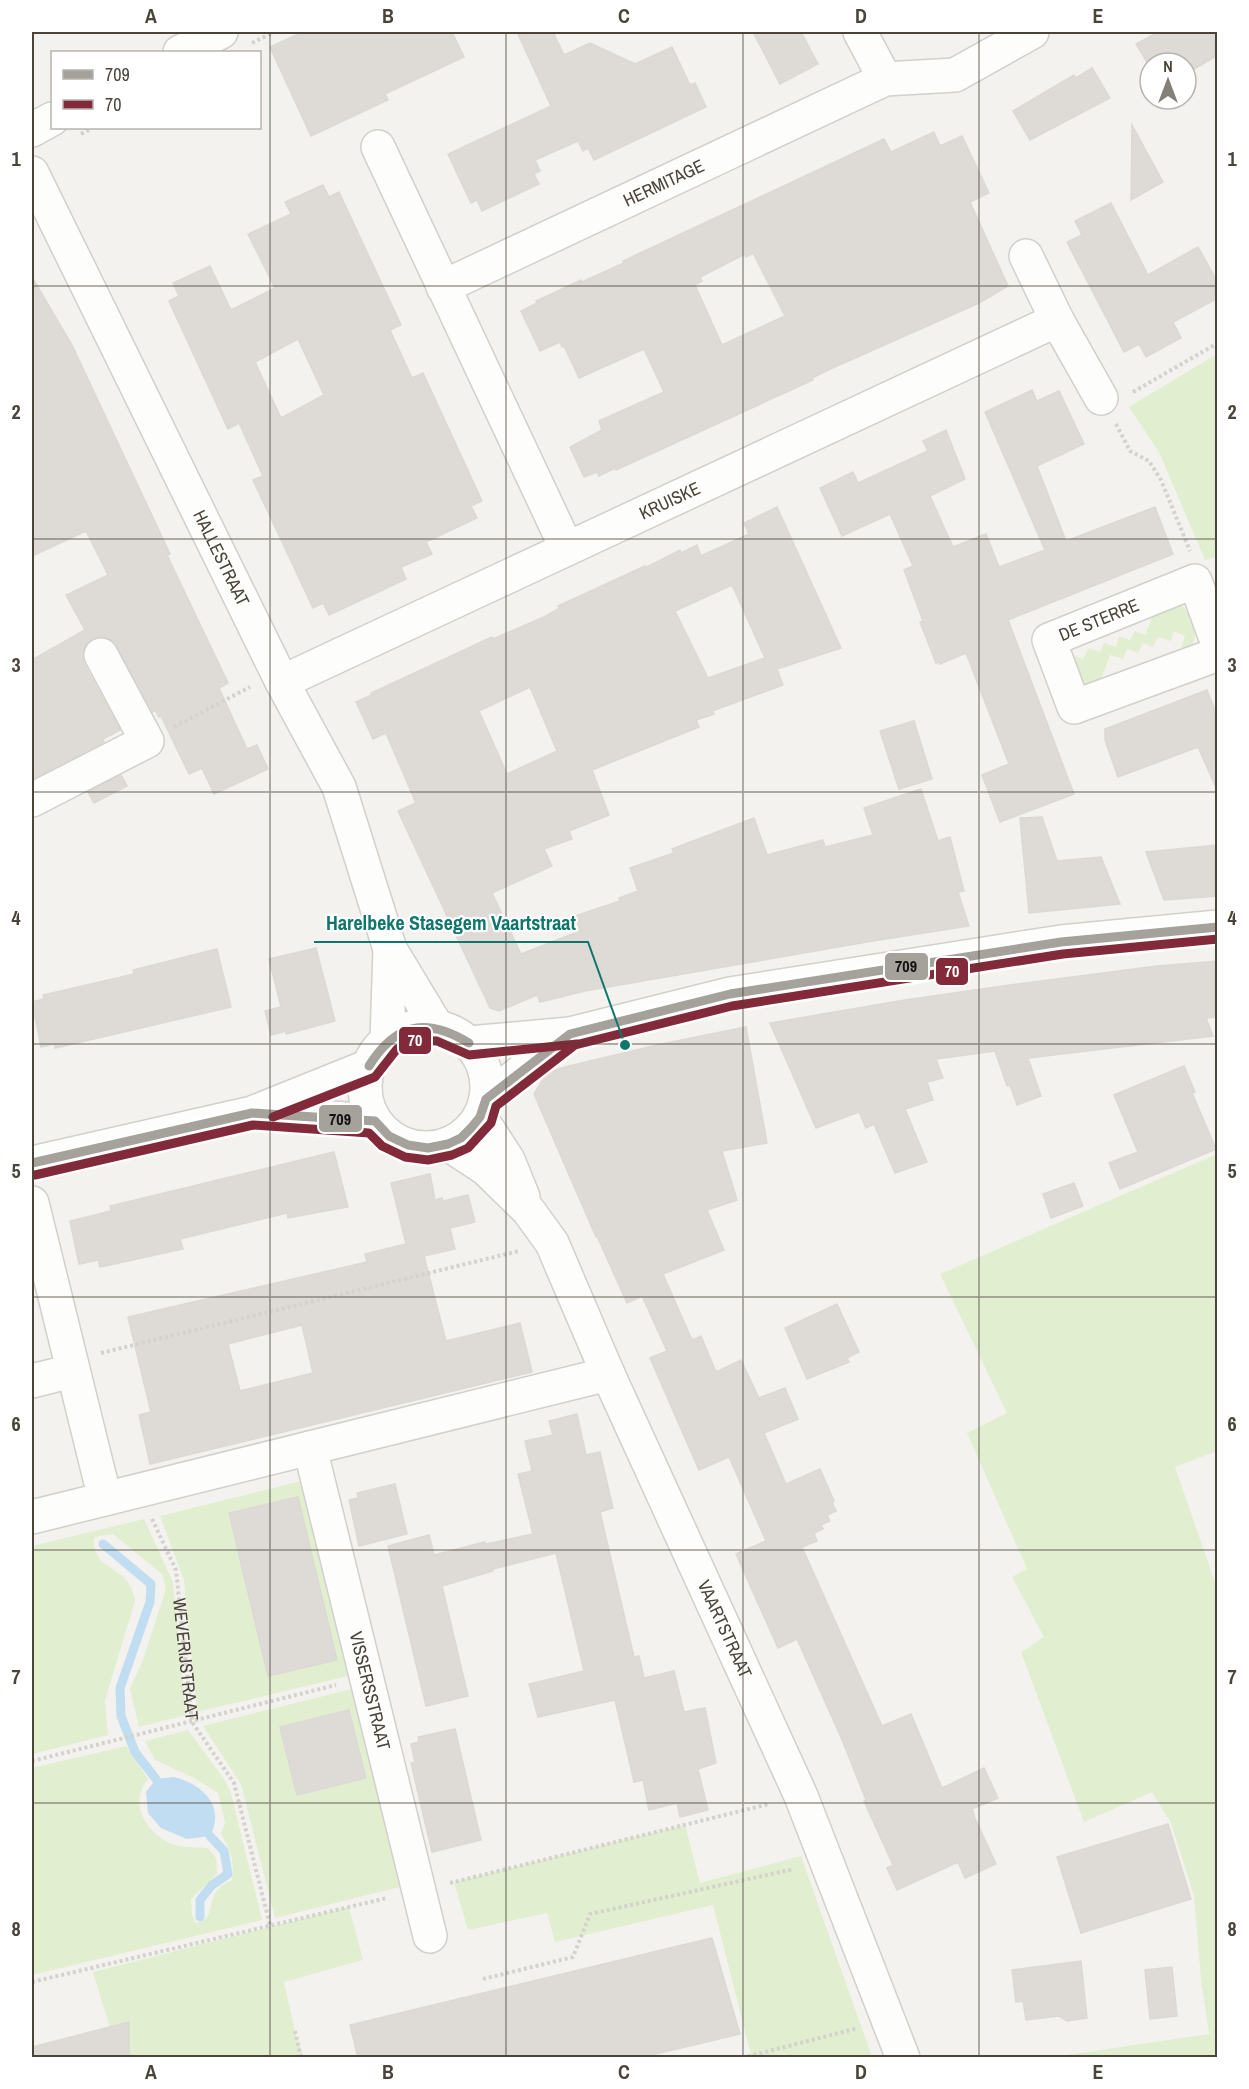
<svg xmlns="http://www.w3.org/2000/svg" width="1249" height="2089" viewBox="0 0 1249 2089" font-family="'Archivo Narrow',sans-serif">
<style>
.green{fill:#e1eecf}
.water{fill:#c0ddf1}
.lines{fill:none;stroke-linecap:round;stroke-linejoin:round}
.stream{stroke:#c0ddf1;stroke-width:9}
.building{fill:#dedbd6;stroke:#dcd9d4;stroke-width:1.5;fill-rule:evenodd}
.minor-casing{stroke:#d2d0cb;stroke-width:36}
.path{stroke:#d3d2cc;stroke-width:4;stroke-dasharray:3 3;stroke-linecap:butt}
.minor{stroke:#fdfdfc;stroke-width:33}
.bus-1-casing{stroke:#fff;stroke-width:14}
.bus-2-casing{stroke:#fff;stroke-width:14}
.bus-1{stroke:#a5a29c;stroke-width:9}
.bus-2{stroke:#822a3a;stroke-width:9}
.grid{fill:none;stroke:#4b4439;stroke-width:1.5;stroke-opacity:0.55}
.labels{text-anchor:middle;stroke-width:4.5;stroke-linejoin:round;paint-order:stroke}
.street-label{font-size:18px;fill:#4b4439;stroke:#fff}
.leader{fill:none;stroke:#0f766e;stroke-width:2}
.callout-dot{fill:#0f766e;stroke:#fff;stroke-width:2}
.callout-label{font-size:20px;text-anchor:middle;font-weight:bold;fill:#0f766e;stroke:#fff;stroke-width:4.5;stroke-linejoin:round;paint-order:stroke}
.line-badge{stroke:#fff;stroke-width:2}
.badge-label{font-size:16px;text-anchor:middle;font-weight:bold;fill:#fff}
.pale-badge-label{font-size:16px;text-anchor:middle;font-weight:bold;fill:#111}
.neatline{fill:none;stroke:#4b4439;stroke-width:2}
.grid-label{font-size:20px;text-anchor:middle;font-weight:bold;fill:#4b4439}
</style>
<rect width="100%" height="100%" fill="#f4f2ee"/>
<g class="green">
<polygon points="1217,354 1217,557 1205,560 1159,452 1129,407"/>
<path d="M1176,603C1191,607 1201,634 1191,647C1189,651 1182,653 1179,656L1185,636L1174,631L1171,641L1158,637L1153,647L1143,643L1138,653L1127,649L1123,659L1110,655L1099,685L1078,689L1061,644L1078,636L1071,655L1083,659L1089,648L1100,652L1104,643L1116,647L1119,636L1130,640L1135,631L1145,635L1157,605Z"/>
<polygon points="1217,1154 1217,1451 1175,1467 1217,1588 1217,2057 1053,2057 1209,2034 1201,1979 1194,1896 1171,1823 1152,1792 1084,1822 1021,1652 1044,1637 1012,1577 1027,1569 967,1433 1007,1413 940,1274"/>
<polygon points="301,1481 348,1676 197,1712 184,1580 160,1516"/>
<path d="M144,1519L173,1582L186,1715L139,1727L130,1689L143,1660L166,1589L162,1574L113,1534L94,1537C92,1565 114,1565 128,1582C132,1588 134,1594 135,1601L105,1700L108,1735L32,1754V1546Z"/>
<polygon points="352,1689 400,1887 275,1918 241,1784 203,1726"/>
<path d="M188,1730L224,1779L231,1793L262,1920L32,1975V1768L126,1746L148,1779C145,1783 142,1787 141,1791C133,1815 154,1838 175,1845C185,1848 197,1847 208,1848L216,1858L217,1874L191,1899L192,1915L196,1923C214,1921 208,1903 216,1892C219,1886 226,1883 232,1880C235,1861 230,1850 221,1834L225,1822L218,1793L194,1778L155,1760L145,1741Z"/>
<polygon points="685,1825 700,1883 801,1856 872,2057 742,2057 751,2055 713,1905 555,1942 547,1913 468,1930 454,1882"/>
<polygon points="349,1907 363,1960 284,1982 295,2031 304,2058 129,2057 129,2023 110,2028 93,1972"/>
</g>
<path class="water" d="M174,1777C202,1784 226,1806 210,1836L187,1839L161,1828L148,1813L146,1792L156,1779Z"/>
<g class="lines">
<g class="stream">
<polyline points="103,1544 151,1584 150,1602 120,1688 121,1716 135,1752 156,1779"/>
<polyline points="200,1917 200,1900 212,1885 228,1874 224,1851 210,1836"/>
</g>
</g>
<g class="building">
<polygon points="303,32 452,32 464,57 385,94 388,100 311,136 270,47"/>
<polygon points="517,32 553,32 564,55 590,43 635,64 672,47 690,85 695,83 706,107 594,160 588,148 583,151 578,141 535,160 540,171 534,174 539,184 482,211 477,200 471,203 448,154 551,106"/>
<polygon points="753,32 801,32 818,64 780,84"/>
<polygon points="1158,32 1218,32 1218,55 1186,74 1186,58 1177,63 1150,63 1150,67 1136,44"/>
<polygon points="1092,68 1110,98 1030,140 1013,111 1074,75 1076,78"/>
<polygon points="1132,125 1163,182 1131,200"/>
<path d="M934,132L940,146L962,136L989,193L970,202L1008,286L979,303L828,370L812,378L813,380L616,470L615,468L599,476L597,472L584,477L570,447L602,430L599,421L664,392L644,349L579,378L564,346L562,347L560,342L540,351L521,311L537,303L536,301L581,280L582,282L624,263L623,261L884,139L891,152ZM753,253L785,316L722,345L695,285L702,281L700,277L745,254L746,257Z"/>
<path d="M323,185L329,197L339,192L401,325L390,330L412,378L423,373L482,501L471,506L477,518L426,542L432,554L401,567L406,579L329,615L323,603L313,608L253,480L263,476L239,423L228,429L169,301L179,296L173,283L210,266L231,310L275,288L248,234L291,214L285,202ZM298,339L324,395L281,418L255,362Z"/>
<polygon points="1111,203 1148,275 1198,247 1218,283 1218,298 1173,322 1181,338 1146,357 1139,344 1124,352 1067,242 1082,235 1075,221"/>
<polygon points="32,277 72,345 170,554 167,555 228,683 219,688 247,749 257,745 268,769 214,794 202,768 189,774 161,716 159,717 155,710 153,712 117,646 110,639 102,636 92,639 85,646 82,655 84,664 120,730 103,739 104,742 32,779 32,660 85,630 66,595 108,575 86,531 32,556"/>
<polygon points="1032,390 1037,401 1059,391 1084,444 1037,466 1066,541 1155,507 1173,554 1008,620 1074,794 1000,822 982,775 1009,764 966,653 940,664 939,662 936,663 920,622 923,621 904,570 913,566 890,514 842,536 820,488 853,472 858,483 906,461 928,451 923,441 946,430 965,479 930,496 953,547 986,534 999,567 1045,550 985,412"/>
<path d="M777,507L841,648L777,669L783,685L712,711L714,714L696,720L699,727L592,770L609,815L569,831L572,839L544,849L552,866L492,893L521,954L580,931L575,916L620,901L619,898L638,891L630,868L674,853L672,849L754,818L767,855L823,840L825,847L873,835L864,808L921,789L938,841L950,837L964,891L958,892L969,926L867,942L585,991L540,1002L537,995L499,1011L490,1008L398,811L416,803L386,733L373,739L356,702L372,695L371,693L492,637L493,639L544,617L560,608L558,606L645,566V568L680,550L681,553L697,545L701,556L749,534L744,523ZM732,585L765,658L708,678L675,611ZM530,687L557,751L507,774L479,711Z"/>
<polygon points="1207,690 1218,718 1218,792 1198,747 1118,777 1105,740 1105,729"/>
<polygon points="914,721 932,779 899,789 880,731"/>
<polygon points="121,775 127,786 94,803 88,792"/>
<polygon points="1042,817 1057,861 1101,857 1120,904 1029,913 1020,818"/>
<polygon points="1218,845 1218,896 1164,900 1146,852"/>
<polygon points="316,948 335,1021 286,1034 286,1031 271,1035 265,1011 281,1007 269,959"/>
<polygon points="217,949 231,1007 55,1048 54,1044 41,1047 32,1002 44,999 43,995 134,974 133,970"/>
<polygon points="1218,961 1218,1017 1206,1018 1213,1036 1028,1058 1041,1096 1017,1105 1010,1085 1007,1086 995,1051 936,1059 943,1078 927,1082 933,1100 905,1109 927,1162 895,1173 874,1124 866,1128 859,1112 816,1128 770,1023 905,1000 1010,985 1157,966"/>
<polygon points="746,1027 767,1143 722,1151 737,1200 707,1210 724,1250 663,1274 692,1340 701,1336 716,1372 741,1360 759,1398 785,1388 798,1419 764,1433 786,1484 820,1469 834,1501 832,1502 836,1511 827,1515 830,1521 821,1525 823,1529 814,1533 817,1541 802,1547 882,1726 911,1714 942,1788 984,1768 998,1798 972,1809 974,1814 973,1814 996,1864 965,1878 958,1862 897,1890 887,1868 893,1865 864,1801 866,1800 843,1742 797,1639 778,1648 736,1554 766,1541 729,1457 699,1470 650,1358 667,1351 642,1296 627,1303 597,1236 596,1237 534,1094 543,1079 553,1071 565,1067 657,1045"/>
<polygon points="1184,1066 1195,1092 1192,1093 1216,1149 1120,1189 1109,1163 1138,1152 1114,1095"/>
<polygon points="334,1152 348,1207 288,1218 287,1213 180,1239 183,1249 100,1267 98,1260 79,1264 70,1221 111,1211 110,1206"/>
<path d="M430,1174L435,1200L442,1198L443,1201L468,1195L475,1222L450,1228L455,1249L424,1256L446,1341L520,1323L532,1372L150,1464L139,1415L151,1412L128,1317L367,1262L365,1254L406,1244L391,1183ZM302,1325L313,1373L240,1391L228,1344Z"/>
<polygon points="1074,1183 1083,1206 1051,1218 1043,1194"/>
<polygon points="837,1304 859,1352 847,1358 849,1362 807,1379 785,1328"/>
<polygon points="577,1414 586,1455 600,1452 613,1508 600,1512 634,1657 639,1656 644,1678 674,1671 684,1712 705,1708 716,1763 698,1769 708,1810 680,1817 677,1803 649,1810 643,1780 634,1782 615,1700 538,1717 529,1684 584,1671 556,1553 493,1569 493,1571 442,1586 468,1696 426,1706 388,1546 429,1535 434,1555 485,1542 486,1544 533,1534 518,1474 532,1471 525,1441 553,1435 549,1421"/>
<polygon points="395,1484 407,1534 359,1546 349,1500 358,1498 357,1493"/>
<polygon points="298,1497 337,1660 268,1676 229,1513"/>
<polygon points="349,1710 366,1778 297,1795 280,1727"/>
<polygon points="455,1729 481,1840 432,1852 411,1763 415,1762 411,1744 419,1742 418,1737"/>
<polygon points="1168,1824 1191,1899 1081,1933 1057,1857"/>
<polygon points="712,1938 740,2034 639,2058 358,2058 350,2025"/>
<polygon points="1081,1961 1087,2018 1067,2021 1059,2016 1026,2020 1023,2001 1016,2002 1012,1970"/>
<polygon points="1172,1967 1177,2016 1150,2019 1145,1970"/>
<polygon points="129,2022 129,2058 32,2058 32,2047"/>
</g>
<g class="lines">
<defs>
<g id="minor">
<polyline points="860,32 885,79"/>
<polyline points="180,52 221,32"/>
<polyline points="32,130 52,119"/>
<polyline points="378,147 567,549"/>
<path id="s2" d="M32,173L282,682L339,787L390,949L437,1027"/>
<polyline points="1026,256 1057,320 1101,398"/>
<path id="s3" d="M443,287L885,79L955,75L1032,32"/>
<polyline points="1218,644 1195,581 1049,640 1074,707 1218,654"/>
<path id="s4" d="M282,682L1057,320"/>
<polyline points="32,800 147,741 101,655"/>
<circle cx="426" cy="1087" r="61"/>
<polyline points="387,1040 390,949"/>
<polyline points="469,1043 570,1034 730,994 1061,942 1218,927"/>
<polyline points="486,1099 570,1034"/>
<polyline points="260,1113 375,1121"/>
<polyline points="480,1117 508,1160 523,1197"/>
<path id="s5" d="M448,1144L486,1169L528,1210L552,1243L608,1374L801,1796L903,2058"/>
<polyline points="32,1163 252,1113 369,1066"/>
<polyline points="32,1203 105,1499"/>
<polyline points="32,1381 72,1371"/>
<path id="s6" d="M310,1448L430,1936"/>
<polyline points="32,1517 608,1374"/>
</g>
</defs>
<use href="#minor" class="minor-casing"/>
<g class="path">
<polyline points="252,43 274,32"/>
<polyline points="81,134 92,128"/>
<polyline points="1133,392 1218,343"/>
<polyline points="1116,424 1130,451 1149,461 1161,480 1190,551"/>
<polyline points="174,727 250,687"/>
<polyline points="101,1353 519,1251"/>
<path id="s1" d="M152,1519L176,1570L192,1722L234,1783L270,1925"/>
<polyline points="32,1761 336,1685"/>
<polyline points="450,1883 769,1804"/>
<polyline points="483,1979 573,1957 590,1914 794,1869"/>
<polyline points="32,1982 387,1898"/>
<polyline points="295,2031 301,2058"/>
<polyline points="742,2058 858,2028"/>
</g>
<use href="#minor" class="minor"/>
<defs>
<g id="bus-1">
<path d="M369,1066C396,1023 426,1017 469,1043"/>
<polyline points="32,1163 252,1113 375,1121 389,1136 408,1145 428,1148 448,1144 461,1138 471,1128 480,1117 486,1099 570,1034 730,994 1061,942 1218,927"/>
</g>
<g id="bus-2">
<polyline points="273,1117 375,1077 397,1049 416,1040 437,1041 469,1055 577,1044"/>
<polyline points="35,1175 253,1125 369,1133 382,1146 405,1157 428,1160 452,1155 468,1148 479,1136 491,1123 496,1106 575,1045 732,1006 1063,954 1218,939"/>
</g>
</defs>
<use href="#bus-1" class="bus-1-casing"/>
<use href="#bus-2" class="bus-2-casing"/>
<use href="#bus-1" class="bus-1"/>
<use href="#bus-2" class="bus-2"/>
</g>
<path class="grid" d="M270,32V2058M506,32V2058M743,32V2058M979,32V2058M32,286H1218M32,539H1218M32,792H1218M32,1044H1218M32,1297H1218M32,1550H1218M32,1803H1218"/>
<g class="labels">
<g class="street-label">
<text dy="6" stroke="none"><textPath href="#s3" startOffset="244">HERMITAGE</textPath></text>
<text dy="6" stroke="none"><textPath href="#s4" startOffset="428">KRUISKE</textPath></text>
<text dy="6" stroke="none"><textPath href="#s2" startOffset="429">HALLESTRAAT</textPath></text>
<text transform="translate(1099 620) rotate(-22)" y="6">DE STERRE</text>
<text dy="6" stroke="none"><textPath href="#s5" startOffset="568">VAARTSTRAAT</textPath></text>
<text dy="6" stroke="none"><textPath href="#s1" startOffset="146">WEVERIJSTRAAT</textPath></text>
<text dy="6" stroke="none"><textPath href="#s6" startOffset="250">VISSERSSTRAAT</textPath></text>
</g>
</g>
<path class="leader" d="M625 1045L588 942H314"/>
<circle class="callout-dot" cx="625" cy="1045" r="6"/>
<g class="callout-label">
<text x="451" y="930">Harelbeke Stasegem Vaartstraat</text>
</g>
<g class="line-badge">
<rect x="884" y="952" width="45" height="29" rx="6" fill="#a5a29c"/>
<rect x="935" y="957" width="34" height="29" rx="6" fill="#822a3a"/>
<rect x="398" y="1026" width="34" height="29" rx="6" fill="#822a3a"/>
<rect x="318" y="1104" width="45" height="29" rx="6" fill="#a5a29c"/>
</g>
<g class="badge-label">
<text x="952" y="977">70</text>
<text x="415" y="1046">70</text>
</g>
<g class="pale-badge-label">
<text x="906" y="972">709</text>
<text x="340" y="1125">709</text>
</g>
<rect width="1249" height="2089" fill="none" stroke="#ffffff" stroke-width="66"/>
<rect x="51" y="51" width="210" height="78" fill="#ffffff" stroke="#b7b4b0" stroke-width="1.5"/>
<rect x="63" y="70" width="30" height="9" fill="#a5a29c" stroke="#b7b4b0" stroke-width="1.5"/>
<text x="105" y="81" font-size="18" fill="#4b4439">709</text>
<rect x="63" y="100" width="30" height="9" fill="#822a3a" stroke="#b7b4b0" stroke-width="1.5"/>
<text x="105" y="111" font-size="18" fill="#4b4439">70</text>
<g transform="translate(1168 81)"><circle r="28" fill="#ffffff" stroke="#b7b4b0" stroke-width="1.5"/>
<path d="M0-4.5L10 22L0 15L-10 22Z" fill="#868178"/>
<text y="-9" font-size="16" font-weight="bold" text-anchor="middle" fill="#4b4439">N</text>
</g>
<rect x="33" y="33" width="1183" height="2023" class="neatline"/>
<g class="grid-label">
<text x="151" y="23">A</text>
<text x="388" y="23">B</text>
<text x="624" y="23">C</text>
<text x="861" y="23">D</text>
<text x="1098" y="23">E</text>
<text x="16" y="166">1</text>
<text x="1232" y="166">1</text>
<text x="16" y="419">2</text>
<text x="1232" y="419">2</text>
<text x="16" y="672">3</text>
<text x="1232" y="672">3</text>
<text x="16" y="925">4</text>
<text x="1232" y="925">4</text>
<text x="16" y="1178">5</text>
<text x="1232" y="1178">5</text>
<text x="16" y="1431">6</text>
<text x="1232" y="1431">6</text>
<text x="16" y="1684">7</text>
<text x="1232" y="1684">7</text>
<text x="16" y="1936">8</text>
<text x="1232" y="1936">8</text>
<text x="151" y="2079">A</text>
<text x="388" y="2079">B</text>
<text x="624" y="2079">C</text>
<text x="861" y="2079">D</text>
<text x="1098" y="2079">E</text>
</g>
</svg>
